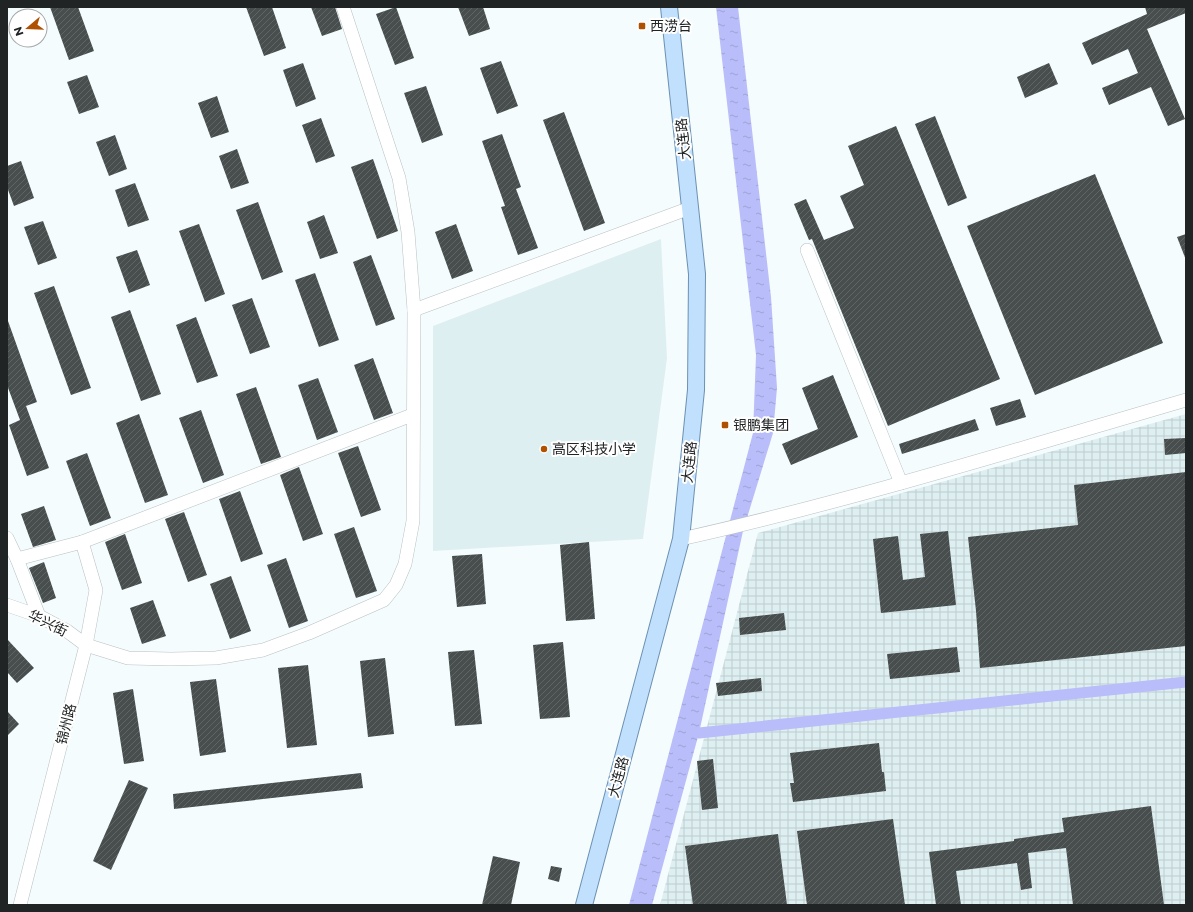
<svg xmlns="http://www.w3.org/2000/svg" width="1193" height="912" viewBox="0 0 1193 912" font-family="Montserrat,'Noto Sans SC',sans-serif">
<style>
.built{fill:#deeff2}
.industrial{fill:url(#industrial-grid)}
.water{fill:url(#water-ripples)}
.lines{fill:none;stroke-linecap:round;stroke-linejoin:round}
.canal{stroke:#b9bdf9;stroke-width:11}
.building{fill:url(#building-hatch)}
.minor-casing{stroke:#b9c1c3;stroke-width:14}
.major-casing{stroke:#6d91b2;stroke-width:18}
.minor{stroke:#fff;stroke-width:13}
.major{stroke:#c0e0fe;stroke-width:16}
.poi-dot{fill:#af5100;stroke:#fff;stroke-width:1.5}
.labels{text-anchor:middle;stroke-width:4;stroke-linejoin:round;paint-order:stroke}
.poi-label{font-size:14px;fill:#212425;stroke:#fff;text-anchor:start}
.street-label{font-size:14px;fill:#212425;stroke:#fff}
</style>
<defs>
<pattern id="industrial-grid" width="8" height="8" patternUnits="userSpaceOnUse"><rect width="8" height="8" fill="#deeff2"/><path d="M0 4h8M4 0v8" fill="none" stroke="#becdcf"/></pattern>
<pattern id="water-ripples" width="26" height="14" patternUnits="userSpaceOnUse"><rect width="26" height="14" fill="#b9bdf9"/><path d="M2 4q2-2 4 0t4 0M15 11q2-2 4 0t4 0" fill="none" stroke="#9fa2d5"/></pattern>
<pattern id="building-hatch" width="6" height="6" patternUnits="userSpaceOnUse"><rect width="6" height="6" fill="#484e4d"/><path d="M-1 1l2-2M0 6l6-6M5 7l2-2" fill="none" stroke="#5f6464"/></pattern>
</defs>
<rect width="100%" height="100%" fill="#f4fcfe"/>
<polygon class="built" points="661,239 667,358 643,539 433,551 433,326"/>
<polygon class="industrial" points="1186,414 1186,905 660,905 758,533"/>
<polygon class="water" points="716,7 738,7 771,297 777,388 773,433 743,531 699,733 652,905 629,905 753,433 756,355"/>
<g class="lines">
<polyline class="canal" points="699,733 1186,682"/>
</g>
<g class="building">
<polygon points="50,7 78,7 94,51 69,60"/>
<polygon points="246,7 272,7 286,48 264,56"/>
<polygon points="311,7 335,7 342,29 322,36"/>
<polygon points="396,7 414,58 395,65 376,14"/>
<polygon points="458,7 483,7 490,29 469,36"/>
<polygon points="1145,7 1186,7 1186,13 1147,29 1185,119 1168,126 1151,87 1109,105 1102,88 1138,73 1128,49 1092,65 1082,43 1147,14"/>
<polygon points="501,61 518,106 497,114 480,68"/>
<polygon points="303,63 316,99 296,107 283,70"/>
<polygon points="1049,63 1058,84 1025,98 1017,77"/>
<polygon points="87,75 99,107 79,114 67,82"/>
<polygon points="426,86 443,135 422,143 404,93"/>
<polygon points="217,96 229,132 211,138 198,103"/>
<polygon points="564,112 605,223 584,231 543,120"/>
<polygon points="935,116 967,198 948,206 915,124"/>
<polygon points="321,118 335,156 316,163 302,125"/>
<polygon points="896,126 1000,379 888,426 812,239 809,240 794,204 806,199 824,240 854,228 840,196 864,185 848,146"/>
<polygon points="502,134 521,187 516,189 538,248 518,255 501,207 505,206 482,141"/>
<polygon points="115,135 127,169 109,176 96,142"/>
<polygon points="237,149 249,183 231,189 219,156"/>
<polygon points="373,159 398,231 377,239 351,167"/>
<polygon points="21,161 34,198 14,206 7,187 7,166"/>
<polygon points="1095,174 1163,343 1035,395 967,226"/>
<polygon points="135,183 149,220 128,227 115,190"/>
<polygon points="258,202 283,272 262,280 236,210"/>
<polygon points="324,215 338,253 320,259 307,222"/>
<polygon points="43,221 57,258 38,265 24,227"/>
<polygon points="199,224 225,294 205,302 179,231"/>
<polygon points="456,224 473,271 452,279 435,232"/>
<polygon points="1186,234 1186,260 1177,237"/>
<polygon points="137,250 150,285 129,293 116,257"/>
<polygon points="371,255 395,319 376,326 353,262"/>
<polygon points="315,273 339,340 319,347 295,280"/>
<polygon points="54,286 91,388 71,395 34,293"/>
<polygon points="252,298 270,347 250,354 232,305"/>
<polygon points="130,310 161,394 141,401 111,317"/>
<polygon points="196,317 218,376 197,383 176,325"/>
<polygon points="8,321 37,402 26,406 49,468 27,476 9,425 20,420 7,385 7,322"/>
<polygon points="373,358 393,413 374,420 354,365"/>
<polygon points="833,375 858,437 791,465 782,444 818,429 802,388"/>
<polygon points="318,378 338,432 317,440 298,385"/>
<polygon points="256,387 281,457 261,464 236,394"/>
<polygon points="1020,399 1026,417 996,426 990,408"/>
<polygon points="201,410 224,475 203,483 179,418"/>
<polygon points="139,414 168,495 145,503 116,423"/>
<polygon points="975,419 979,430 902,454 899,444"/>
<polygon points="1186,438 1186,453 1165,455 1164,439"/>
<polygon points="358,446 381,510 361,517 338,453"/>
<polygon points="87,453 111,518 90,526 66,461"/>
<polygon points="299,467 323,534 303,541 280,475"/>
<polygon points="1186,472 1186,646 980,668 976,611 968,537 1078,525 1074,485"/>
<polygon points="240,491 263,554 241,562 219,499"/>
<polygon points="44,506 56,540 33,547 21,514"/>
<polygon points="184,512 207,575 188,582 165,519"/>
<polygon points="354,527 377,591 356,598 334,534"/>
<polygon points="948,531 956,605 881,613 873,539 898,536 903,580 925,577 920,534"/>
<polygon points="125,534 142,583 122,590 105,542"/>
<polygon points="589,542 595,619 566,621 560,545"/>
<polygon points="482,554 486,604 457,607 452,556"/>
<polygon points="286,558 308,621 289,628 267,565"/>
<polygon points="44,562 56,598 43,603 29,568"/>
<polygon points="231,576 251,631 230,639 210,584"/>
<polygon points="153,600 166,636 142,644 130,608"/>
<polygon points="784,613 786,630 740,635 739,618"/>
<polygon points="7,639 34,668 17,683 7,672"/>
<polygon points="563,642 570,717 540,719 533,645"/>
<polygon points="957,647 960,672 890,679 887,654"/>
<polygon points="474,650 482,724 455,726 448,652"/>
<polygon points="385,658 394,734 368,737 360,661"/>
<polygon points="308,665 317,745 287,748 278,668"/>
<polygon points="761,678 762,691 718,696 716,683"/>
<polygon points="216,679 226,752 200,756 190,682"/>
<polygon points="133,689 144,761 124,764 113,693"/>
<polygon points="7,711 19,724 7,736"/>
<polygon points="879,743 882,772 884,772 886,791 793,802 790,783 794,783 790,753"/>
<polygon points="713,759 718,808 702,810 697,761"/>
<polygon points="361,773 363,788 174,809 173,794"/>
<polygon points="129,780 148,788 111,870 93,861"/>
<polygon points="1151,806 1164,905 1073,905 1066,848 1028,853 1032,888 1021,890 1017,863 956,871 961,905 936,905 929,852 1014,841 1014,839 1064,832 1062,818"/>
<polygon points="893,819 905,905 807,905 797,831"/>
<polygon points="778,834 787,905 693,905 685,846"/>
<polygon points="493,856 520,862 511,905 482,905"/>
<polygon points="551,866 562,868 559,882 548,879"/>
</g>
<g class="lines">
<defs>
<g id="minor">
<polyline points="807,250 901,483"/>
<polyline points="414,310 690,208"/>
<polyline points="7,538 17,559 39,616"/>
<path d="M681,539C851,501 1018,449 1186,400"/>
<polyline points="17,559 82,542 412,415"/>
<polyline points="7,605 39,616 67,631 86,645 128,658 171,659 216,658 263,650 309,633 384,600 396,585 405,564 413,521 414,310 408,232 399,178 343,7"/>
<polyline points="20,905 86,645 96,590 82,542"/>
</g>
<polyline id="major" points="584,905 681,539 696,390 697,274 669,7"/>
</defs>
<use href="#minor" class="minor-casing"/>
<use href="#major" class="major-casing"/>
<use href="#minor" class="minor"/>
<use href="#major" class="major"/>
</g>
<g class="poi-dot">
<rect x="638" y="22" width="8" height="8" rx="2"/>
<rect x="721" y="421" width="8" height="8" rx="2"/>
<circle cx="544" cy="449" r="4"/>
</g>
<g class="labels">
<g class="poi-label">
<text x="650" y="31">西涝台</text>
<text x="733" y="430">银鹏集团</text>
<text x="552" y="454">高区科技小学</text>
</g>
<g class="street-label">
<text transform="translate(683 139) rotate(-96)" y="5">大连路</text>
<text transform="translate(689 462) rotate(-84)" y="5">大连路</text>
<text transform="translate(48 623) rotate(26)" y="5">华兴街</text>
<text transform="translate(66 724) rotate(-76)" y="5">锦州路</text>
<text transform="translate(618 777) rotate(-75)" y="5">大连路</text>
</g>
</g>
<rect width="1193" height="912" fill="none" stroke="#212425" stroke-width="16"/>
<g transform="translate(28 28) rotate(251)"><circle r="19" fill="#ffffff" stroke="#a6a7a8"/>
<path d="M0-3L7 15L0 10L-7 15Z" fill="#af5100"/>
<text y="-6" font-size="11" font-weight="bold" text-anchor="middle" fill="#212425">N</text>
</g>
</svg>
